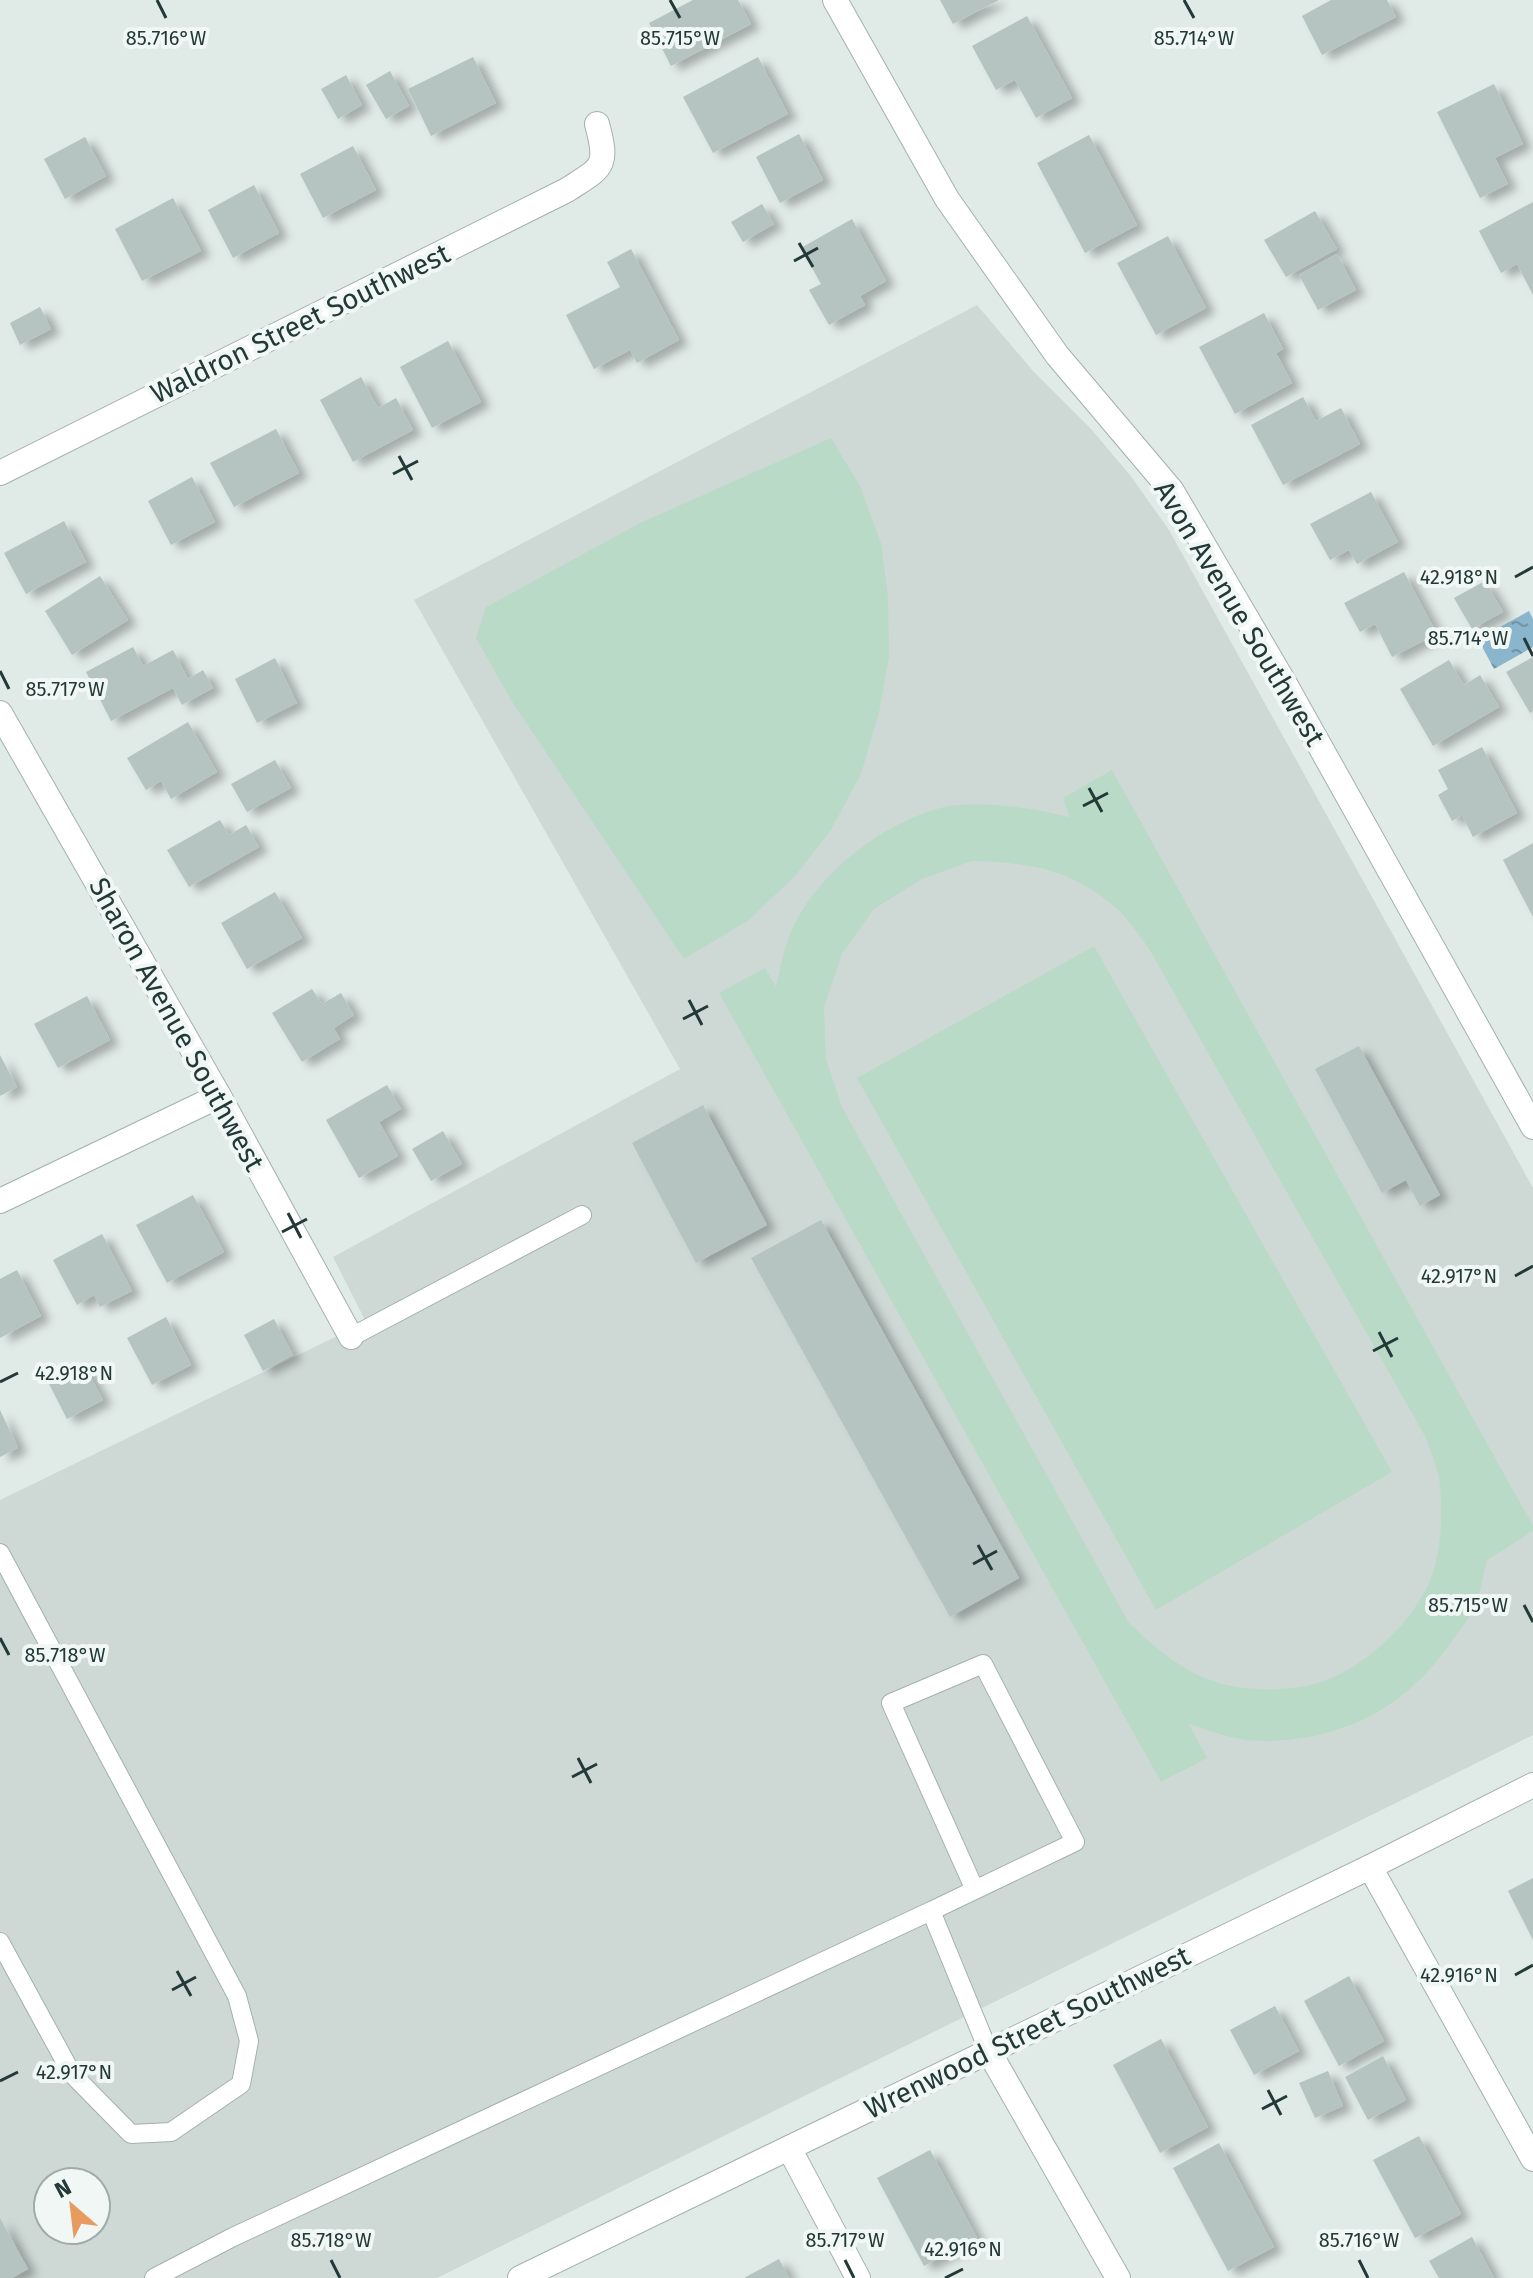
<svg xmlns="http://www.w3.org/2000/svg" width="1533" height="2278" viewBox="0 0 1533 2278" font-family="'Fira Sans',sans-serif">
<style>
.built{fill:#ced9d6;fill-rule:evenodd}
.green{fill:#badac8;fill-rule:evenodd}
.water{fill:url(#water-ripples)}
.building{fill:#b5c4c1;filter:url(#shadow)}
.lines{fill:none;stroke-linecap:round;stroke-linejoin:round}
.lane-casing{stroke:#a3b1af;stroke-width:20}
.street-casing{stroke:#a3b1af;stroke-width:26}
.lane{stroke:#fff;stroke-width:18}
.street{stroke:#fff;stroke-width:24}
.ticks{fill:none;stroke:#223937;stroke-width:3}
.labels{text-anchor:middle;stroke-width:8;stroke-linejoin:round;paint-order:stroke}
.street-label{font-size:28px;fill:#223937;stroke:#f0f7f4}
.ticks-label{font-size:20px;text-anchor:middle;fill:#223937;stroke:#f0f7f4;stroke-width:8;stroke-linejoin:round;paint-order:stroke}
</style>
<defs>
<pattern id="water-ripples" width="26" height="14" patternUnits="userSpaceOnUse" patternTransform="scale(2)"><rect width="26" height="14" fill="#8bb5cc"/><path d="M2 4q2-2 4 0t4 0M15 11q2-2 4 0t4 0" fill="none" stroke="#7194a6"/></pattern>
<filter id="shadow"><feDropShadow dx="9" dy="5" stdDeviation="4" flood-color="#0004"/></filter>
</defs>
<rect width="100%" height="100%" fill="#e0eae7"/>
<path class="built" d="M977,305L1034,372L1091,429L1130,475L1169,530L1533,1188V1735L437,2278H0V1500L366,1322L333,1257L680,1069L414,600ZM48,2182H96V2230H48Z"/>
<g class="green">
<polygon points="831,438 860,486 881,543 888,597 889,657 879,713 861,774 831,830 796,875 749,920 684,959 511,700 476,638 486,607 640,523"/>
<path d="M1112,770L1533,1526V1531L1487,1560C1483,1575 1481,1592 1475,1607C1470,1618 1461,1628 1455,1637C1410,1704 1352,1737 1272,1741C1242,1743 1216,1733 1189,1724L1207,1758L1161,1782L719,993L765,968L776,987C781,964 786,938 798,917C827,867 881,826 936,809C973,798 1033,808 1070,817L1063,798ZM972,861C1031,863 1070,868 1116,908C1128,919 1138,934 1148,947L1426,1438C1430,1451 1437,1465 1439,1478C1443,1508 1442,1546 1432,1575C1416,1620 1366,1667 1321,1682C1290,1692 1244,1692 1213,1681C1180,1670 1154,1646 1129,1623L842,1107L826,1059L824,1007L842,954L874,909L922,879Z"/>
<polygon points="1094,946 1392,1472 1156,1610 857,1078"/>
</g>
<polygon class="water" points="1529,611 1533,619 1533,647 1494,669 1478,639"/>
<g class="building">
<polygon points="693,0 738,0 751,24 671,66 649,23"/>
<polygon points="940,0 999,0 953,24"/>
<polygon points="1331,0 1387,0 1396,17 1322,55 1302,16"/>
<polygon points="1027,16 1072,98 1036,118 1015,80 996,90 972,46"/>
<polygon points="473,57 496,103 431,136 408,89"/>
<polygon points="758,57 788,114 713,153 683,97"/>
<polygon points="390,71 409,106 386,119 366,85"/>
<polygon points="346,75 362,105 338,119 321,89"/>
<polygon points="1494,84 1523,144 1495,158 1508,184 1480,198 1437,112"/>
<polygon points="799,134 823,180 780,203 756,157"/>
<polygon points="1089,135 1137,225 1085,253 1037,163"/>
<polygon points="85,137 106,176 65,199 44,159"/>
<polygon points="353,146 376,190 323,218 300,174"/>
<polygon points="254,185 279,233 233,258 208,210"/>
<polygon points="173,198 201,251 142,281 115,229"/>
<polygon points="1533,202 1533,295 1517,264 1501,273 1479,231"/>
<polygon points="762,204 774,224 743,242 731,222"/>
<polygon points="1315,211 1337,249 1286,277 1264,240"/>
<polygon points="852,219 886,281 860,296 865,305 829,325 809,290 821,284 801,248"/>
<polygon points="1168,236 1206,308 1156,335 1117,263"/>
<polygon points="631,249 679,340 637,363 630,350 594,369 566,315 620,287 607,262"/>
<polygon points="1337,254 1356,290 1318,310 1299,275"/>
<polygon points="40,307 51,329 20,345 10,323"/>
<polygon points="1264,313 1283,349 1276,353 1292,383 1235,414 1199,347"/>
<polygon points="448,341 481,402 432,428 400,367"/>
<polygon points="361,377 378,408 396,398 413,430 353,462 320,400"/>
<polygon points="1303,397 1316,421 1341,408 1360,444 1283,485 1251,425"/>
<polygon points="276,429 299,473 234,507 210,463"/>
<polygon points="192,477 215,522 171,545 148,501"/>
<polygon points="1371,492 1398,542 1357,564 1349,550 1330,560 1310,524"/>
<polygon points="64,521 86,562 26,594 4,553"/>
<polygon points="1404,572 1437,634 1392,657 1375,624 1360,632 1344,603"/>
<polygon points="100,576 128,620 72,655 45,611"/>
<polygon points="1485,581 1503,612 1472,629 1454,598"/>
<polygon points="133,647 143,666 173,650 188,679 203,670 213,688 182,705 173,688 111,721 86,672"/>
<polygon points="1533,657 1533,711 1530,713 1506,672"/>
<polygon points="275,658 297,703 257,723 235,679"/>
<polygon points="1449,660 1464,685 1480,675 1499,707 1433,746 1400,689"/>
<polygon points="188,722 217,772 171,799 161,781 146,790 127,758"/>
<polygon points="1482,747 1517,813 1473,837 1462,815 1452,821 1438,795 1448,789 1438,770"/>
<polygon points="275,760 291,788 247,812 231,784"/>
<polygon points="220,820 229,835 246,825 259,847 189,887 167,850"/>
<polygon points="1533,843 1533,917 1503,860"/>
<polygon points="275,892 302,938 247,969 221,923"/>
<polygon points="312,989 322,1004 341,993 354,1015 334,1028 340,1039 302,1062 272,1013"/>
<polygon points="87,996 110,1040 58,1068 34,1024"/>
<polygon points="1359,1046 1440,1195 1420,1206 1406,1180 1382,1193 1315,1069"/>
<polygon points="0,1055 17,1087 0,1096"/>
<polygon points="387,1085 401,1109 379,1122 398,1156 359,1178 326,1120"/>
<polygon points="703,1105 767,1225 696,1263 632,1143"/>
<polygon points="443,1131 462,1164 431,1181 412,1149"/>
<polygon points="193,1195 224,1252 167,1283 136,1225"/>
<polygon points="821,1220 1019,1578 950,1617 751,1258"/>
<polygon points="102,1234 132,1291 100,1307 94,1295 77,1305 53,1260"/>
<polygon points="17,1270 41,1316 0,1338 0,1279"/>
<polygon points="166,1317 191,1365 152,1385 127,1338"/>
<polygon points="274,1319 293,1355 263,1371 244,1335"/>
<polygon points="82,1362 103,1400 67,1419 47,1380"/>
<polygon points="0,1410 18,1448 0,1457"/>
<polygon points="1533,1878 1533,1940 1508,1891"/>
<polygon points="1349,1976 1384,2041 1339,2066 1304,2001"/>
<polygon points="1275,2006 1299,2051 1254,2075 1230,2030"/>
<polygon points="1161,2039 1208,2127 1160,2153 1113,2065"/>
<polygon points="1383,2056 1406,2100 1368,2120 1345,2077"/>
<polygon points="1328,2071 1343,2106 1315,2118 1299,2083"/>
<polygon points="1419,2136 1461,2214 1415,2238 1373,2160"/>
<polygon points="1219,2143 1274,2247 1228,2271 1173,2168"/>
<polygon points="930,2150 977,2238 924,2266 877,2178"/>
<polygon points="0,2218 28,2269 12,2278 0,2278"/>
<polygon points="1472,2237 1494,2278 1439,2278 1429,2261"/>
<polygon points="779,2259 789,2278 744,2278"/>
</g>
<g class="lines">
<defs>
<g id="lane">
<polyline points="351,1337 582,1215"/>
<polyline points="0,1553 237,1996 249,2041 241,2084 171,2132 131,2134 72,2074 0,1942"/>
<polyline points="931,1911 1075,1842 983,1664 891,1703 975,1890"/>
<polyline points="154,2278 233,2237 931,1911 988,2050"/>
</g>
<g id="street">
<polyline points="835,0 947,199 1057,355 1172,491 1284,682 1533,1127"/>
<path d="M0,473L567,190C602,167 609,168 597,124"/>
<polyline points="0,713 219,1096 351,1337"/>
<polyline points="0,1201 219,1096"/>
<polyline points="1370,1867 1533,2159"/>
<polyline points="988,2050 1118,2278"/>
<polyline points="789,2148 858,2278"/>
<polyline points="520,2278 1370,1867 1533,1785"/>
</g>
</defs>
<use href="#lane" class="lane-casing"/>
<use href="#street" class="street-casing"/>
<use href="#lane" class="lane"/>
<use href="#street" class="street"/>
</g>
<path class="ticks" d="M157,0L166,18M670,0L680,18M1184,0L1194,18M799,243L813,267M794,261L818,248M399,456L412,480M393,474L418,461M1515,577L1533,567M1524,638L1533,656M0,671L9,689M1089,788L1102,812M1083,806L1108,793M689,1000L702,1025M683,1019L708,1006M288,1213L301,1238M282,1232L307,1219M1515,1276L1533,1266M1379,1332L1392,1357M1373,1351L1398,1338M0,1382L18,1373M978,1545L992,1570M973,1564L997,1551M1524,1605L1533,1622M0,1638L9,1655M578,1758L591,1783M572,1777L597,1764M177,1971L191,1996M1515,1975L1533,1965M172,1990L196,1977M0,2081L18,2072M1268,2090L1281,2115M1262,2109L1287,2096M331,2260L340,2278M845,2260L854,2278M1359,2260L1368,2278M945,2278L963,2269"/>
<g class="labels">
<g class="street-label">
<text transform="translate(300 323) rotate(-26)" y="10">Waldron Street Southwest</text>
<text transform="translate(1240 613) rotate(59)" y="10">Avon Avenue Southwest</text>
<text transform="translate(177 1024) rotate(61)" y="10">Sharon Avenue Southwest</text>
<text transform="translate(1027 2032) rotate(-26)" y="10">Wrenwood Street Southwest</text>
</g>
</g>
<g class="ticks-label">
<text x="166" y="45">85.716°W</text>
<text x="680" y="45">85.715°W</text>
<text x="1194" y="45">85.714°W</text>
<text x="1459" y="584">42.918°N</text>
<text x="1468" y="645">85.714°W</text>
<text x="65" y="696">85.717°W</text>
<text x="1459" y="1283">42.917°N</text>
<text x="74" y="1380">42.918°N</text>
<text x="1468" y="1612">85.715°W</text>
<text x="65" y="1662">85.718°W</text>
<text x="1459" y="1982">42.916°N</text>
<text x="74" y="2079">42.917°N</text>
<text x="331" y="2247">85.718°W</text>
<text x="845" y="2247">85.717°W</text>
<text x="1359" y="2247">85.716°W</text>
<text x="963" y="2256">42.916°N</text>
</g>
<g transform="translate(72 2206) rotate(332)"><circle r="38" fill="#f0f7f4" stroke="#9eaba8" stroke-width="2"/>
<path d="M0-6L14 30L0 20L-14 30Z" fill="#e89b5f"/>
<text y="-12" font-size="22" font-weight="bold" text-anchor="middle" fill="#223937">N</text>
</g>
</svg>
